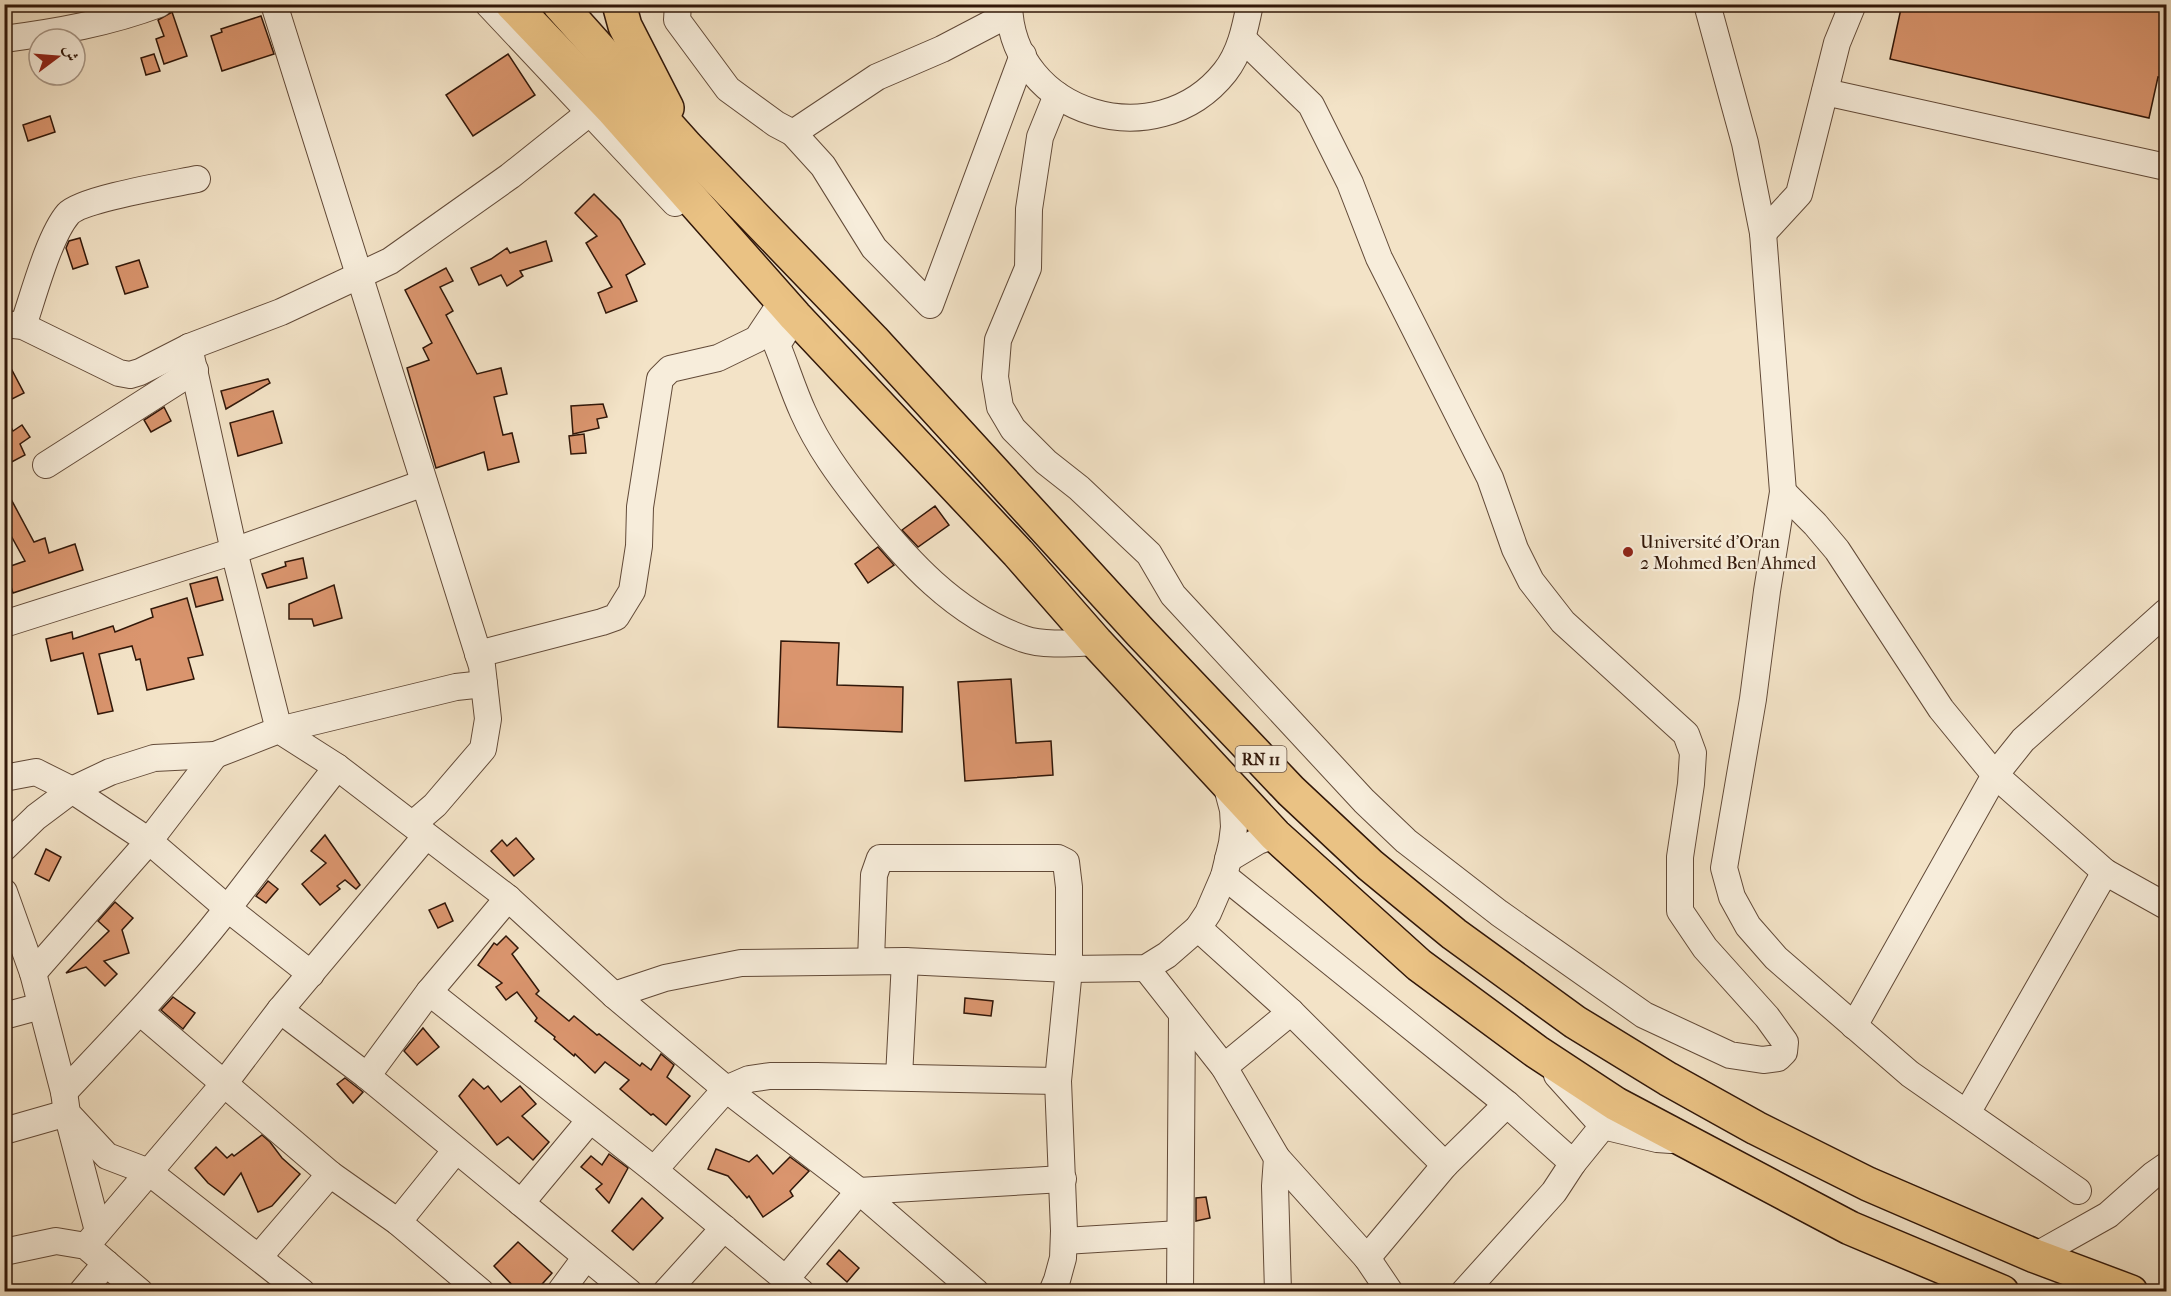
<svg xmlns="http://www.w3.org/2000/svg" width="2171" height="1296" viewBox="0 0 2171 1296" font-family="'IM FELL French Canon',Amiri,serif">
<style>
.building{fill:#da956e;stroke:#311709;stroke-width:1.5}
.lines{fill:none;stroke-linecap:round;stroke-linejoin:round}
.minor-casing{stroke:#624a38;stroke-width:28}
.highway-casing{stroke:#311709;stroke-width:36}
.minor{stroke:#f7eddb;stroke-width:26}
.highway{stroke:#eac284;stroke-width:33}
.poi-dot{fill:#8f2418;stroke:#f7eddb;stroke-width:2}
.labels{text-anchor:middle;stroke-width:4.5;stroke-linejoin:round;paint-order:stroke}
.shield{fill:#f7eddb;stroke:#6c5748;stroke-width:1.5}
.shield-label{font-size:16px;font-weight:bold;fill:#311709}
.poi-label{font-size:18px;fill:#311709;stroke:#f7eddb;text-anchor:start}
</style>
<rect width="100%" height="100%" fill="#f3e3c7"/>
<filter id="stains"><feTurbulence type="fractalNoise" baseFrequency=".00333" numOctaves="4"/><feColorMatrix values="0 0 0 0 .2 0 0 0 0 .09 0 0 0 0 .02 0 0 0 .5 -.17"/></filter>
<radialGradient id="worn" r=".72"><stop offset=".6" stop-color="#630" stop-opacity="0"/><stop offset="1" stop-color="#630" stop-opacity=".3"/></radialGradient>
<g class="building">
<polygon points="1902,4 2136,4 2166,12 2166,79 2158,77 2149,118 1890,59"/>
<polygon points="172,12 187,56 164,64 156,39 164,36 158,20"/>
<polygon points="261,16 274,54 222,71 211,36 222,32 221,29"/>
<polygon points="154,54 160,71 146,75 141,58"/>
<polygon points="508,54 535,95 473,136 446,95"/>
<polygon points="50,116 55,132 28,141 23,125"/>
<polygon points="594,194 620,220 645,264 626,275 637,301 606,313 598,293 612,287 586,243 597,236 575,213"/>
<polygon points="80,238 88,264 73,269 66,248 69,241"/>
<polygon points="546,241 552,261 520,271 523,276 507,286 501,275 479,285 471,268 491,259 507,248 510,253"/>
<polygon points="139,260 148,287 125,294 116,267"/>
<polygon points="446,268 453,281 440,287 453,311 446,315 477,374 501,368 507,394 494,397 503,435 512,433 519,462 488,470 484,452 436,468 407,368 429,360 423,348 432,343 405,290"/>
<polygon points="4,355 24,393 4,403"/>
<polygon points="268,379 270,383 226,409 221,391"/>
<polygon points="603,404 607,417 597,419 599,428 573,434 571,406"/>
<polygon points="164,407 171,421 151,432 144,420"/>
<polygon points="273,411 282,443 238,456 230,423"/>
<polygon points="4,415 13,431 22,425 30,437 20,444 25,455 4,466"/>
<polygon points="584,434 586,453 571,454 569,436"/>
<polygon points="4,486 34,542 45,538 49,553 75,544 83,570 13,593 5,568 25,561 4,523"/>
<polygon points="935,506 949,525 918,547 902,530"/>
<polygon points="878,547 894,565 868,583 855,564"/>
<polygon points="303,558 307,578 267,588 262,574 286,566 285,562"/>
<polygon points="217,577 223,600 196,607 190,584"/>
<polygon points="334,585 342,618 314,626 312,619 289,619 289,604"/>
<polygon points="187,598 203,655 188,658 194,679 147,690 140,659 136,660 132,646 99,654 113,711 98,714 83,653 51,661 46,639 72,632 73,639 113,626 115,632 153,617 151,609"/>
<polygon points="781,641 839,643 837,685 903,687 902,732 778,727"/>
<polygon points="1011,679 1016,743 1051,741 1053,775 965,781 958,682"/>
<polygon points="325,835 360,885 356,889 345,880 337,886 340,889 320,905 302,884 326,863 311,851"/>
<polygon points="516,838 534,859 514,876 491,851 502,840 507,846"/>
<polygon points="46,849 61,857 49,881 35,874"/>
<polygon points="268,881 278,889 266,903 256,896"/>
<polygon points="115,902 133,918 122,930 129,953 104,961 117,974 105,986 86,967 66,973 109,931 98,921"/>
<polygon points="445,903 453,921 438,928 429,910"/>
<polygon points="506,936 518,948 512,954 539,991 536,994 569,1021 574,1016 597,1035 599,1034 640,1066 642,1063 651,1070 661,1054 674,1065 667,1077 690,1096 666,1125 653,1114 651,1115 620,1089 629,1080 605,1062 595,1073 575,1054 574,1056 554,1039 555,1037 535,1021 537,1018 517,992 506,1000 496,987 502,983 478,965 494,943 497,945"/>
<polygon points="173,997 195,1013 183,1029 161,1010"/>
<polygon points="965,998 993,1001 991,1016 964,1013"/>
<polygon points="423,1028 439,1047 417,1065 404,1051"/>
<polygon points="345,1078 363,1092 353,1103 337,1084"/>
<polygon points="473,1079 484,1089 488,1086 501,1102 520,1086 536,1104 522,1116 549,1142 533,1160 508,1137 497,1145 459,1096"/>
<polygon points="262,1135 270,1142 282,1158 300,1174 272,1206 258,1212 241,1173 224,1195 208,1183 195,1168 216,1147 227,1158 232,1154 234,1156"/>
<polygon points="716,1149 749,1162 757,1155 773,1174 790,1157 809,1171 790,1191 793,1196 763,1217 749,1196 747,1198 728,1176 708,1169"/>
<polygon points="609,1154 628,1168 609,1203 596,1189 602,1184 581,1167 591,1156 602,1165"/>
<polygon points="1206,1197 1210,1218 1196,1221 1196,1198"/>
<polygon points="642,1198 663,1218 633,1250 612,1231"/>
<polygon points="518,1242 552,1273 535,1292 519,1292 494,1266"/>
<polygon points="839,1250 859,1268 847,1282 827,1264"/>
</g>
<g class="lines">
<defs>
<g id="minor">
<polyline points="274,4 482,666 488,719 483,749 435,805 413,824"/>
<polyline points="488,4 675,203"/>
<polyline points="678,4 677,20 728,89 776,124 793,133"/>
<path d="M1009,4C1011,115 1157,158 1225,72C1240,53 1245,29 1250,4"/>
<polyline points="1707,4 1745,143 1763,233 1783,492 1767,591 1753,699 1724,868 1732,897 1748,926 1776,958 1910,1074 2078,1191"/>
<polyline points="1009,14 942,49 877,77 793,133 823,166 874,248 930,305 1023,55"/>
<path d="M4,39C57,32 109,23 159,4"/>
<polyline points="1825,92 2166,167"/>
<polyline points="1057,95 1040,137 1029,209 1028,268 998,340 995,377 1000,407 1013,429 1046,462 1079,488 1149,554 1173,595 1364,801 1406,841 1499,913 1644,1015 1730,1055 1763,1060 1778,1058 1784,1052 1785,1042 1767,1017 1705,948 1680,911 1680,857 1691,784 1693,753 1686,734 1563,622 1531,581 1515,549 1490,478 1379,258 1350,183 1311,105 1243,39"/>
<polyline points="1763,233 1799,194 1837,43 1853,4"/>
<path d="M778,309L795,316L777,345C786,367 793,390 803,412C818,446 840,476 862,504C905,559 955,615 1024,639C1043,646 1075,643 1096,642"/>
<polyline points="4,324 23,326 119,373 130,375 140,372 189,347 281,312 390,261 510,176 589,113"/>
<path d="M23,326C33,297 49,236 68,214C81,199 173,184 197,179"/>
<polyline points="189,347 234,551 279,730 456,687 484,684"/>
<polyline points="46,465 195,370"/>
<polyline points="1783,492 1815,524 1837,550 1941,709 1995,775 2105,872 2166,906"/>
<polyline points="4,624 234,551 424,483"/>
<polyline points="478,654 602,622 616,617 632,591 639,546 640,507 660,379 670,369 718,358 757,339 777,309"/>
<polyline points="4,778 36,772 72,790 149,841 227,908 311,974"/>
<polyline points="4,848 36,817 72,790 110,772 154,758 215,755 279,730 337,767 508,898 614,995 726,1089 859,1191 976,1292"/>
<polyline points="1228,859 1258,841 1275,835"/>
<polyline points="1224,876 1507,1104 1573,1163 1603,1126"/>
<polyline points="4,892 33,973 64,1092 67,1113 107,1156 149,1172 302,1292"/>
<polyline points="1198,928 1291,1012 1445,1165"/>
<polyline points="871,961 874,875 880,858 1058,858 1066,862 1069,887 1069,969 1058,1081 1064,1231 1063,1258 1057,1280 1052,1292"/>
<polyline points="1146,968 1224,1067 1277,1158 1367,1258 1390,1292"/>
<polyline points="33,973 149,841 215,755"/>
<polyline points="429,992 654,1170 801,1292"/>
<polyline points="614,995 665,978 741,963 905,961 1069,969 1146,968 1167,955 1198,928 1208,913 1224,876 1232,843 1234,827 1233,810 1225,780"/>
<polyline points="280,1010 367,1076 629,1292"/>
<polyline points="140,1012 330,1174 398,1222 481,1292"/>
<polyline points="4,1016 41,1006"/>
<polyline points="1854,1026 1995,775 2023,740 2166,612"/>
<polyline points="1224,1067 1291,1012"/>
<polyline points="1557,1075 1603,1126 1657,1139 1671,1140"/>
<polyline points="367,1076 429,992 508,898"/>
<polyline points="899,1077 905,961"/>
<path d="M64,1092C121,1032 177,973 228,908C264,861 300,814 337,767"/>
<polyline points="1967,1113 2105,872"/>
<polyline points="4,1131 67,1113 98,1231"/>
<polyline points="1277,1158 1275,1186 1278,1292"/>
<polyline points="654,1170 726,1089 749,1079 770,1076 817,1076 1058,1081"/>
<polyline points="521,1203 590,1120"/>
<polyline points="398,1222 456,1150"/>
<polyline points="1064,1241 1180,1234"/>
<polyline points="86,1246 223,1085 280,1010 426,836"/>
<polyline points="4,1252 56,1241 86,1246 140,1292"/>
<polyline points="2035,1256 2108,1215 2153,1175 2166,1166"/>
<polyline points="259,1257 330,1174"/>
<polyline points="1367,1258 1445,1165 1507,1104"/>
<polyline points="786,1279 859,1191 1063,1179"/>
<polyline points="82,1292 106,1263"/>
<polyline points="560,1292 586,1257"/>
<polyline points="666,1292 724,1228"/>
<polyline points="1180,1292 1182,1015"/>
<polyline points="1464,1292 1554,1192 1573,1163"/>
</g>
<g id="highway">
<polyline points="512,4 612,109 795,316 1018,553 1096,642 1275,835 1419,965 1537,1052 1616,1104 1850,1228 2002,1292"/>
<polyline points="559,4 687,147 873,340 1141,633 1291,791 1370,865 1454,934 1575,1022 1668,1079 1756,1128 1868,1184 2035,1256 2131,1292"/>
<polyline points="619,4 625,26 667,108"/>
</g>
</defs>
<use href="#minor" class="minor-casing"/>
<use href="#highway" class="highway-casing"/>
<use href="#minor" class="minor"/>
<use href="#highway" class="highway"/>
</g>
<circle class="poi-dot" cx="1628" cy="552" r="6"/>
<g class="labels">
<rect class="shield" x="1235.5" y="746" width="51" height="26" rx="4.5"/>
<g class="shield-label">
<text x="1261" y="765">RN 11</text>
</g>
<g class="poi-label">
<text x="1640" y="548">Université d'Oran<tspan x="1640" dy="21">2 Mohmed Ben Ahmed</tspan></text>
</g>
</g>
<rect width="2171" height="1296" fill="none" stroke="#f3e3c7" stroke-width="24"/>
<rect x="6" y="6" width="2159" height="1284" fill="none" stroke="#311709" stroke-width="3"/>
<rect x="12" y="12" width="2147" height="1272" fill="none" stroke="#311709" stroke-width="1.5"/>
<g transform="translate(57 57) rotate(74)"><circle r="28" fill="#f7eddb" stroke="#a89787" stroke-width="1.5"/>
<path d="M0-4.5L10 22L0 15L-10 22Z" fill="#8f2418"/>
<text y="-9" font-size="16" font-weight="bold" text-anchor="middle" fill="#311709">ش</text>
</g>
<rect width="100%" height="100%" filter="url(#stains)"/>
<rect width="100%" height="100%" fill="url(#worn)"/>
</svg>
